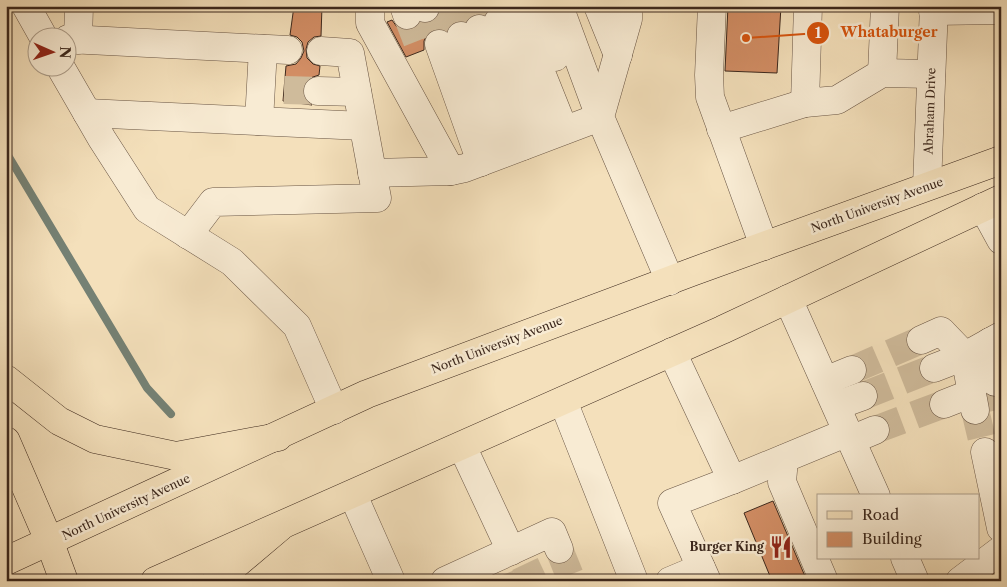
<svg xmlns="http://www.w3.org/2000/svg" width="1007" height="587" viewBox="0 0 1007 587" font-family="'Libre Caslon Text',serif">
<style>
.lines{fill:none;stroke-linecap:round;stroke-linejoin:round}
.stream{stroke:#758174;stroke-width:8}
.building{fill:#d38e65;stroke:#3b271c}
.minor-tunnel{stroke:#cfbb9b;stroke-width:28;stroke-dasharray:28 14;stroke-linecap:butt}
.minor-casing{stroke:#695544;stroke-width:29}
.major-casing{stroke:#3b271c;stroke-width:29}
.highway-casing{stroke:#3b271c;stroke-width:29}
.minor{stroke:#f8ebd3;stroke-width:28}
.major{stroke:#f4e0bb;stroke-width:28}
.highway{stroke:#f4e0bb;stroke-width:28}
.labels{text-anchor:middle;stroke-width:5;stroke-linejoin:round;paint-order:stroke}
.street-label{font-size:12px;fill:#3b271c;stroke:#f8ebd3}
.poi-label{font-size:12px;font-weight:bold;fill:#3b271c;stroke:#f8ebd3;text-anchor:end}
.leader{fill:none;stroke:#d7540e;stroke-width:2}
.callout-dot{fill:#d7540e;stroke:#f8ebd3;stroke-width:2}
.mark-label{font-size:15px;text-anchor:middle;font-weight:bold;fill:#fff}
.callout-label{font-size:14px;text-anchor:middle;font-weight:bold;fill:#d7540e;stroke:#f8ebd3;stroke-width:5;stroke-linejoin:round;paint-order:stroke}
</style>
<rect width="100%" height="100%" fill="#f4e0bb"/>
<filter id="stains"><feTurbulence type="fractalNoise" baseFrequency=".004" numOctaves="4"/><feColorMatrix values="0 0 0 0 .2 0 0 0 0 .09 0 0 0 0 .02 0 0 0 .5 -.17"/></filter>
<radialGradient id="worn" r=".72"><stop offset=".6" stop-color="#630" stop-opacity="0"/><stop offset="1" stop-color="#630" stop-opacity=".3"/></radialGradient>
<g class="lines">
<polyline class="stream" points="6,152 147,388 171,414"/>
</g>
<g class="building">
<polygon points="294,6 322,6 321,36 314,37 308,42 306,49 307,58 313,64 320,66 319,75 310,78 305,82 302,90 305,99 312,105 283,101 286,66 296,64 301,58 304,51 302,42 297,37 290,35"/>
<polygon points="441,6 505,6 504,8 492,8 485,15 473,15 466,21 455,22 447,31 433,30 427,34 424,41 424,50 406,57 387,22 392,20 397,27 403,30 411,30 420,22 433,21 439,15"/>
<polygon points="728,6 781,6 777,73 725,71"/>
<polygon points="773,501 807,581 772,581 744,513"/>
</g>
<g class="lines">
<g class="minor-tunnel">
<polyline points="450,6 461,36"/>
<polyline points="471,6 479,29"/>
<polyline points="425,8 439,44"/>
<polyline points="407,15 421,51"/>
<polyline points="284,90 318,91"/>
<polyline points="852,370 921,340"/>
<polyline points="995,382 1001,410"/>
<polyline points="863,396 934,368"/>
<polyline points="975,410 985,452"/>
<polyline points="875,430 944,404"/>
<polyline points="559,549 572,581"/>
<polyline points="525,564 533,581"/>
<polyline points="500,576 502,581"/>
</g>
<defs>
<g id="minor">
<polyline points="26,6 44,38"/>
<polyline points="370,6 370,23 451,171"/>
<polyline points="404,6 407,15"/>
<polyline points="425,6 425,8"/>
<polyline points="598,6 618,55"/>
<polyline points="628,6 628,19 600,117 670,281"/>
<polyline points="712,6 709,75 710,97 764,246"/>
<polyline points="808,6 805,103 837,100 882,73 931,74"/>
<polyline points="536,8 555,57"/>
<polyline points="933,11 1001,10"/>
<polyline points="518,15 564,130"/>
<polyline points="498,22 542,138"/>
<polyline points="479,29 523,146"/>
<polyline points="461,36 503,153"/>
<polyline points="68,39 288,50"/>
<polyline points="78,40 79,6"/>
<polyline points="439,44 481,162"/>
<polyline points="61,68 102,139 147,209 232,262 297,326 334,410"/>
<polyline points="882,73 885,6"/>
<polyline points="318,91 357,92"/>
<polyline points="87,113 363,126"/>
<polyline points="259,121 263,49"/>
<polyline points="721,129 805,103"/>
<polyline points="372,173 451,171 465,168 600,117 559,6"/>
<polyline points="927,186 934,6"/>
<polyline points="983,207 1001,240"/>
<polyline points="188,235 213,202 377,198 350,53 321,51"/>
<polyline points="788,299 876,496"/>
<polyline points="921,340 941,331 965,356 1001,336"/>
<polyline points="990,342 995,382"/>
<polyline points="672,352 732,480 672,503 707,581"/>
<polyline points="934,368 965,356 975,410"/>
<polyline points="825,381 852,370"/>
<polyline points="563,401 634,581"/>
<polyline points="944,404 972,393"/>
<polyline points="838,405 863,396"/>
<polyline points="851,440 875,430"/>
<polyline points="462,446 511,551"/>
<polyline points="985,452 1001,528"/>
<polyline points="784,459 782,482 824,581"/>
<polyline points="732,480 848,432"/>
<polyline points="353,495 391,581"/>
<polyline points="905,558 915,581"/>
<polyline points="445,581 552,532 559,549"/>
<polyline points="670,581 701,568"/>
<polyline points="960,581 1001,550"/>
</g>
<g id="major">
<polyline points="6,561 367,394 692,272 1001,160"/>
<polyline points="155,581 722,330 1001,199"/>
</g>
<g id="highway">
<polyline points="6,379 59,421 95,439 176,456 278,437"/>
<polyline points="6,441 50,543 64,581"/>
<polyline points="216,581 280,527"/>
</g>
</defs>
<use href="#minor" class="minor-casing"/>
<use href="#major" class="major-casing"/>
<use href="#highway" class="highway-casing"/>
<use href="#minor" class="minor"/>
<use href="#major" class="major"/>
<use href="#highway" class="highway"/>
</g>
<defs>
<symbol id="restaurant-bare" viewBox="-9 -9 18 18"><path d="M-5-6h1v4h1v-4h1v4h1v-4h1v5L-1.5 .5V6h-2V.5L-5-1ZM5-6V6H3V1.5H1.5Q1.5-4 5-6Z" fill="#8f2418" stroke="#f8ebd3" stroke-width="2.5" paint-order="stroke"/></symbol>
</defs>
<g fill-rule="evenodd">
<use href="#restaurant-bare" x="765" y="531" width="32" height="32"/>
</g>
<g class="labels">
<g class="street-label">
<text transform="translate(930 111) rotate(-88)" y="4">Abraham Drive</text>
<text transform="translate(877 205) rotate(-20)" y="4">North University Avenue</text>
<text transform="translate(497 345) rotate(-21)" y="4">North University Avenue</text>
<text transform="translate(126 507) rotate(-25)" y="4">North University Avenue</text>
</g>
<g class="poi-label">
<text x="764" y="551">Burger King</text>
</g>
</g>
<path class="leader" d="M746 38L818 33"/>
<g class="callout-dot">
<circle cx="746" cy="38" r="5"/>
<circle cx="818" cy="33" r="12"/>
</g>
<g class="mark-label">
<text x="818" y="38">1</text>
</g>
<g class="callout-label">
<text x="889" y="37">Whataburger</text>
</g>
<rect width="1007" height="587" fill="none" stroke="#f4e0bb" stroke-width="25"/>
<rect x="8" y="8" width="992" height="572" fill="none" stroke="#3b271c" stroke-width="2.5"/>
<rect x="12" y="12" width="982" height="562" fill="none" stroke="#3b271c"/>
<rect x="817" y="494" width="162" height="65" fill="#f8ebd3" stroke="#ac9d8a"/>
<rect x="827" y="511" width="25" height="8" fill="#f4e0bb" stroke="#ac9d8a"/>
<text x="862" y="520" font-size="15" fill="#3b271c">Road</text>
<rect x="827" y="532" width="25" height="15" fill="#d38e65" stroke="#ac9d8a"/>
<text x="862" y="544" font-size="15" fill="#3b271c">Building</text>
<g transform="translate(52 52) rotate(92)"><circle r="24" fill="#f8ebd3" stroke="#ac9d8a"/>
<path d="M0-4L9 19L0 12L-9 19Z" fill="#8f2418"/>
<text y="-8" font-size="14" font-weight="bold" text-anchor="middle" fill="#3b271c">N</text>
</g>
<rect width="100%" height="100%" filter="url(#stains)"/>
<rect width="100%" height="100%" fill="url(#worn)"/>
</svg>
